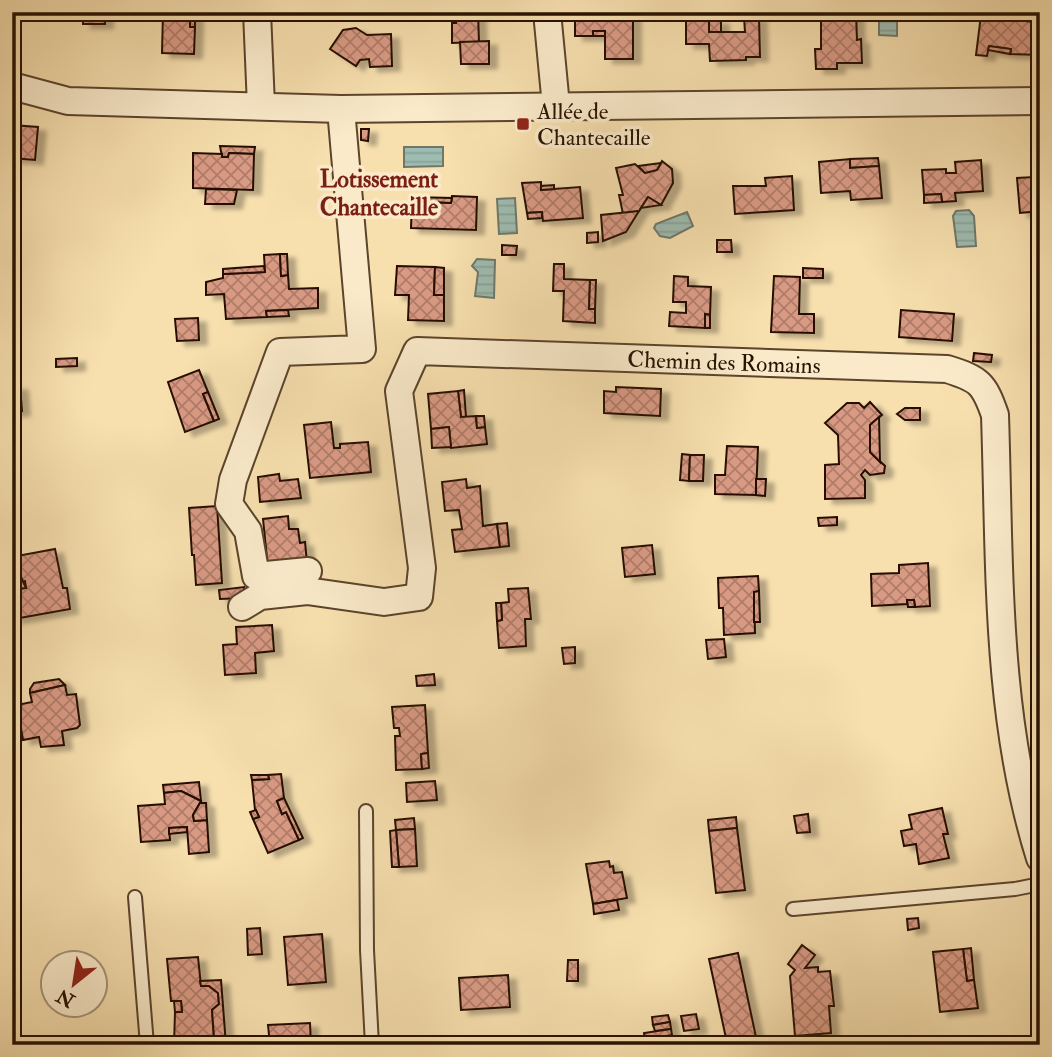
<svg xmlns="http://www.w3.org/2000/svg" width="1052" height="1057" viewBox="0 0 1052 1057" font-family="'IM FELL Double Pica',serif">
<style>
.water{fill:url(#water-rules);stroke:#6e786a;stroke-width:2}
.building{fill:url(#building-cross-hatch);stroke:#271100;stroke-width:2;filter:url(#shadow)}
.lines{fill:none;stroke-linecap:round;stroke-linejoin:round}
.service-casing{stroke:#5b442c;stroke-width:16}
.minor-casing{stroke:#5b442c;stroke-width:30}
.service{stroke:#faeaca;stroke-width:12}
.minor{stroke:#faeaca;stroke-width:26}
.poi-dot{fill:#8f2418;stroke:#faeaca;stroke-width:2.5}
.labels{text-anchor:middle;stroke-width:7;stroke-linejoin:round;paint-order:stroke}
.poi-label{font-size:23px;fill:#271100;stroke:#faeaca;text-anchor:start}
.street-label{font-size:23px;fill:#271100;stroke:#faeaca}
.neighbourhood-label{font-size:24px;font-weight:bold;fill:#7a1f14;stroke:#faeaca}
</style>
<defs>
<pattern id="water-rules" width="6" height="5" patternUnits="userSpaceOnUse" patternTransform="scale(1.75)"><rect width="6" height="5" fill="#9ebcb1"/><path d="M0 2.5h6" fill="none" stroke="#88a196"/></pattern>
<pattern id="building-cross-hatch" width="8" height="8" patternUnits="userSpaceOnUse" patternTransform="scale(1.75)"><rect width="8" height="8" fill="#d99a84"/><path d="M0 0l8 8M0 8l8-8" fill="none" stroke="#b07c6a"/></pattern>
<filter id="shadow"><feDropShadow dx="8" dy="4.5" stdDeviation="2" flood-color="#0004"/></filter>
</defs>
<rect width="100%" height="100%" fill="#f7dfae"/>
<filter id="stains"><feTurbulence type="fractalNoise" baseFrequency=".00286" numOctaves="4"/><feColorMatrix values="0 0 0 0 .2 0 0 0 0 .09 0 0 0 0 .02 0 0 0 .5 -.17"/></filter>
<radialGradient id="worn" r=".72"><stop offset=".6" stop-color="#630" stop-opacity="0"/><stop offset="1" stop-color="#630" stop-opacity=".3"/></radialGradient>
<g class="water">
<polygon points="879,12 897,12 897,36 879,35"/>
<polygon points="404,147 443,147 443,166 404,167"/>
<polygon points="515,198 517,233 499,234 497,199"/>
<polygon points="969,210 974,216 976,246 957,247 953,216 956,211"/>
<polygon points="687,212 693,226 670,238 660,236 654,228 656,224"/>
<polygon points="477,259 495,260 494,298 475,296 478,272 472,266"/>
</g>
<g class="building">
<rect x="83" y="12" width="22" height="12"/>
<polygon points="163,12 190,12 190,27 195,27 194,54 162,53"/>
<rect x="190" y="12" width="5" height="15"/>
<polygon points="451,12 478,12 479,42 452,43 452,23 456,23 456,14"/>
<polygon points="575,12 620,12 620,20 633,20 633,59 605,59 605,31 593,31 593,36 575,36"/>
<rect x="620" y="12" width="13" height="8"/>
<polygon points="821,12 856,12 857,40 861,39 862,63 837,63 837,69 816,69 815,49 821,49"/>
<polygon points="981,15 1040,23 1040,55 1010,54 1011,49 989,46 987,56 976,55"/>
<polygon points="744,17 759,17 760,57 746,57 746,60 710,61 709,44 686,44 686,20 709,20 709,32 745,32"/>
<rect x="709" y="20" width="12" height="12"/>
<polygon points="356,28 367,35 391,34 392,66 370,67 369,59 360,60 356,66 330,49 343,30"/>
<rect x="593" y="31" width="12" height="5"/>
<polygon points="489,41 489,64 461,64 460,42"/>
<polygon points="989,46 1011,49 1010,54 988,50"/>
<polygon points="12,125 38,127 35,160 12,158"/>
<polygon points="361,129 369,129 368,141 361,140"/>
<polygon points="220,146 255,147 254,154 229,153 228,157 222,157"/>
<polygon points="193,153 222,154 222,157 228,157 229,153 254,154 253,190 193,188"/>
<polygon points="878,158 879,166 850,168 850,159"/>
<polygon points="850,159 850,168 879,166 882,198 851,200 850,191 821,193 819,162"/>
<polygon points="981,160 983,191 955,193 956,201 942,202 941,194 924,195 922,170 946,169 946,173 956,173 955,162"/>
<polygon points="662,161 672,169 673,183 661,205 648,197 639,211 623,214 619,195 623,195 616,168 635,164 645,173 657,170"/>
<polygon points="661,163 657,170 645,173 638,166"/>
<polygon points="792,176 794,210 735,214 733,186 766,186 765,178"/>
<polygon points="1034,177 1034,180 1040,180 1040,211 1020,213 1017,178"/>
<polygon points="541,182 541,190 580,187 583,218 543,221 542,212 527,213 522,183"/>
<polygon points="554,185 554,189 541,190 541,186"/>
<polygon points="206,189 237,190 234,204 205,204"/>
<polygon points="941,194 942,202 924,203 924,195"/>
<polygon points="452,196 477,197 476,230 411,228 412,201 451,203"/>
<polygon points="412,197 452,198 451,203 412,201"/>
<polygon points="648,197 661,205 641,208"/>
<polygon points="639,211 626,232 603,241 601,215"/>
<polygon points="542,212 542,218 528,219 527,213"/>
<polygon points="598,232 598,242 587,243 587,233"/>
<polygon points="717,240 731,240 732,252 717,252"/>
<polygon points="502,245 517,246 516,255 502,255"/>
<polygon points="280,254 281,276 288,275 289,289 318,288 318,308 266,311 267,317 226,319 224,294 206,295 206,282 223,278 223,274 265,272 264,255"/>
<polygon points="280,254 287,254 288,275 281,276"/>
<polygon points="554,264 564,264 564,279 590,280 589,309 595,309 595,323 563,321 564,291 553,291"/>
<polygon points="264,266 265,272 223,274 223,269"/>
<polygon points="397,266 435,267 434,295 444,295 444,321 408,320 409,295 395,295"/>
<polygon points="435,267 444,268 444,295 434,295"/>
<polygon points="803,268 823,269 823,278 803,278"/>
<polygon points="674,276 688,277 688,286 711,287 710,315 705,314 705,328 669,326 670,312 686,313 686,302 673,302"/>
<polygon points="774,276 800,277 799,314 814,314 814,333 771,332"/>
<polygon points="590,280 596,280 595,309 589,309"/>
<polygon points="288,310 289,316 267,317 266,311"/>
<polygon points="901,310 954,314 952,341 899,337"/>
<polygon points="705,314 710,315 710,328 705,328"/>
<polygon points="198,318 199,340 177,341 175,319"/>
<polygon points="974,353 992,355 991,362 973,361"/>
<polygon points="77,358 77,366 56,367 56,359"/>
<polygon points="199,370 208,392 203,394 214,421 185,432 168,382"/>
<polygon points="12,386 20,386 22,411 12,412"/>
<polygon points="616,387 661,389 660,416 604,413 604,391 616,392"/>
<polygon points="464,390 466,417 461,417 458,391"/>
<polygon points="458,391 461,417 476,416 477,428 485,427 487,444 451,448 449,427 431,429 428,394"/>
<polygon points="208,392 219,419 214,421 203,394"/>
<polygon points="870,402 882,415 870,425 870,452 885,466 884,473 870,475 865,470 861,475 865,480 865,498 825,499 825,465 839,464 838,435 825,423 847,403 859,403 864,408"/>
<polygon points="905,408 920,408 920,420 905,420 897,414"/>
<polygon points="476,416 484,416 485,427 477,428"/>
<polygon points="879,417 880,462 870,452 870,425"/>
<polygon points="331,422 334,448 340,448 340,444 368,442 371,472 310,478 304,425"/>
<polygon points="449,427 451,447 432,448 431,429"/>
<polygon points="727,446 758,447 756,495 715,494 715,475 725,475"/>
<polygon points="682,454 690,455 689,481 680,480"/>
<polygon points="690,455 704,455 703,481 689,481"/>
<polygon points="279,474 280,481 298,479 301,498 260,502 258,477"/>
<polygon points="466,479 467,488 480,486 483,526 497,524 500,547 455,552 452,530 462,529 459,510 445,511 442,482"/>
<polygon points="756,479 766,479 765,496 756,495"/>
<polygon points="217,506 222,583 196,585 194,555 192,555 189,508"/>
<polygon points="288,516 289,529 298,529 300,543 305,542 307,563 268,568 263,519"/>
<polygon points="837,517 837,525 819,526 818,518"/>
<polygon points="507,523 509,546 500,547 497,524"/>
<polygon points="652,545 655,574 625,577 622,548"/>
<polygon points="55,549 63,588 67,588 70,609 14,619 12,596 20,595 19,589 26,588 25,581 22,582 17,556"/>
<polygon points="928,563 930,606 915,607 914,600 907,600 907,604 872,606 871,574 899,573 899,565"/>
<polygon points="758,576 759,591 754,592 755,633 724,635 723,608 719,608 718,578"/>
<polygon points="21,577 26,588 17,589 15,578"/>
<polygon points="244,587 245,598 220,599 219,590"/>
<polygon points="528,588 531,619 525,619 526,646 499,648 497,621 502,620 501,603 509,602 508,589"/>
<polygon points="759,591 760,622 754,622 754,592"/>
<polygon points="907,600 914,600 915,607 908,607"/>
<polygon points="496,603 501,603 502,620 497,621"/>
<polygon points="272,625 274,651 255,653 256,673 225,675 223,645 237,644 236,627"/>
<polygon points="724,639 726,657 708,659 706,640"/>
<polygon points="575,647 575,663 564,664 562,648"/>
<polygon points="434,674 435,685 417,686 416,676"/>
<polygon points="59,679 65,685 30,693 30,689 34,683"/>
<polygon points="65,685 67,695 76,694 80,725 77,728 62,731 64,745 41,747 39,737 23,740 17,705 32,702 30,693"/>
<polygon points="425,705 428,753 421,754 422,769 396,770 395,736 400,736 399,728 394,728 392,707"/>
<polygon points="428,753 429,768 422,769 421,754"/>
<polygon points="281,774 284,798 277,801 282,814 286,812 299,840 268,853 253,819 259,817 255,810 252,780 269,779 268,775"/>
<polygon points="251,775 268,775 269,779 252,780"/>
<polygon points="435,781 437,800 407,802 406,783"/>
<polygon points="199,782 201,801 181,791 164,793 163,785"/>
<polygon points="181,791 201,801 193,815 194,821 207,820 209,852 189,854 187,827 169,828 170,840 141,842 138,806 165,804 164,793"/>
<polygon points="284,798 303,838 299,840 286,812 282,814 277,801"/>
<polygon points="200,803 206,803 207,820 194,821 193,815"/>
<polygon points="942,808 948,834 943,834 949,858 919,864 916,844 904,846 901,831 912,829 909,815"/>
<polygon points="256,810 259,817 253,819 250,812"/>
<polygon points="808,814 810,832 797,833 794,816"/>
<polygon points="736,817 737,828 709,831 708,820"/>
<polygon points="414,818 415,829 396,830 395,820"/>
<polygon points="187,827 187,832 169,834 169,828"/>
<polygon points="737,828 745,890 716,893 709,831"/>
<polygon points="415,829 417,866 399,867 396,830"/>
<polygon points="396,830 399,867 392,867 390,831"/>
<polygon points="609,861 610,867 613,866 614,873 622,872 627,898 593,904 586,864"/>
<polygon points="617,900 619,910 594,914 593,904"/>
<polygon points="918,918 919,928 908,930 907,919"/>
<polygon points="260,928 262,954 248,955 247,929"/>
<polygon points="322,934 326,982 288,985 284,937"/>
<polygon points="802,945 815,955 805,968 818,967 818,972 830,971 834,1006 829,1006 831,1033 795,1036 790,976 795,970 788,964"/>
<polygon points="971,948 974,980 967,981 963,949"/>
<polygon points="963,949 967,981 974,980 978,1008 940,1012 933,952"/>
<polygon points="738,953 756,1037 727,1043 709,959"/>
<polygon points="198,957 201,986 209,986 218,993 219,1004 212,1010 214,1037 195,1039 196,1045 174,1045 175,1012 182,1012 181,1001 171,1001 167,959"/>
<polygon points="568,960 578,960 578,981 567,981"/>
<polygon points="508,975 510,1007 461,1010 459,978"/>
<polygon points="221,980 226,1045 196,1045 195,1039 214,1037 212,1010 219,1004 218,993 209,986 201,986 200,981"/>
<polygon points="174,1001 181,1001 182,1012 175,1012"/>
<polygon points="696,1014 699,1029 684,1031 681,1016"/>
<polygon points="668,1015 670,1022 653,1025 652,1017"/>
<polygon points="670,1022 671,1029 655,1031 653,1025"/>
<polygon points="310,1023 311,1045 270,1045 268,1025"/>
<polygon points="671,1029 672,1035 645,1040 644,1033"/>
<polygon points="323,1036 324,1045 311,1045 310,1037"/>
<polygon points="667,1036 669,1045 646,1045 645,1040"/>
</g>
<g class="lines">
<defs>
<g id="service">
<polyline points="366,811 367,950 372,1045"/>
<polyline points="135,897 147,1045"/>
<polyline points="793,909 1015,889 1040,884"/>
</g>
<g id="minor">
<polyline points="257,12 261,106"/>
<polyline points="547,12 556,106"/>
<polyline points="12,86 68,101 341,109 1040,101"/>
<polyline points="308,571 256,576 248,531 229,504 233,480 280,352 362,349 341,109"/>
<path d="M242,607L260,596L307,591L384,602L419,597L422,568L399,391L417,351L947,369C979,379 984,383 995,415C1000,563 995,715 1040,858"/>
</g>
</defs>
<use href="#service" class="service-casing"/>
<use href="#minor" class="minor-casing"/>
<use href="#service" class="service"/>
<use href="#minor" class="minor"/>
</g>
<rect class="poi-dot" x="516" y="117" width="14" height="14" rx="3.5"/>
<g class="labels">
<g class="poi-label">
<text x="537" y="119">Allée de<tspan x="537" dy="26">Chantecaille</tspan></text>
</g>
<g class="street-label">
<text transform="translate(724 362) rotate(2)" y="8">Chemin des Romains</text>
</g>
<g class="neighbourhood-label">
<text x="379" y="187">Lotissement<tspan x="379" dy="28">Chantecaille</tspan></text>
</g>
</g>
<rect width="1052" height="1057" fill="none" stroke="#f7dfae" stroke-width="42"/>
<rect x="14" y="14" width="1024" height="1029" fill="none" stroke="#271100" stroke-width="3.5"/>
<rect x="21" y="21" width="1010" height="1015" fill="none" stroke="#271100" stroke-width="2"/>
<g transform="translate(74 984) rotate(210)"><circle r="33" fill="#faeaca" stroke="#a69379" stroke-width="2"/>
<path d="M0-5L12 26L0 18L-12 26Z" fill="#8f2418"/>
<text y="-10" font-size="19" font-weight="bold" text-anchor="middle" fill="#271100">N</text>
</g>
<rect width="100%" height="100%" filter="url(#stains)"/>
<rect width="100%" height="100%" fill="url(#worn)"/>
</svg>
